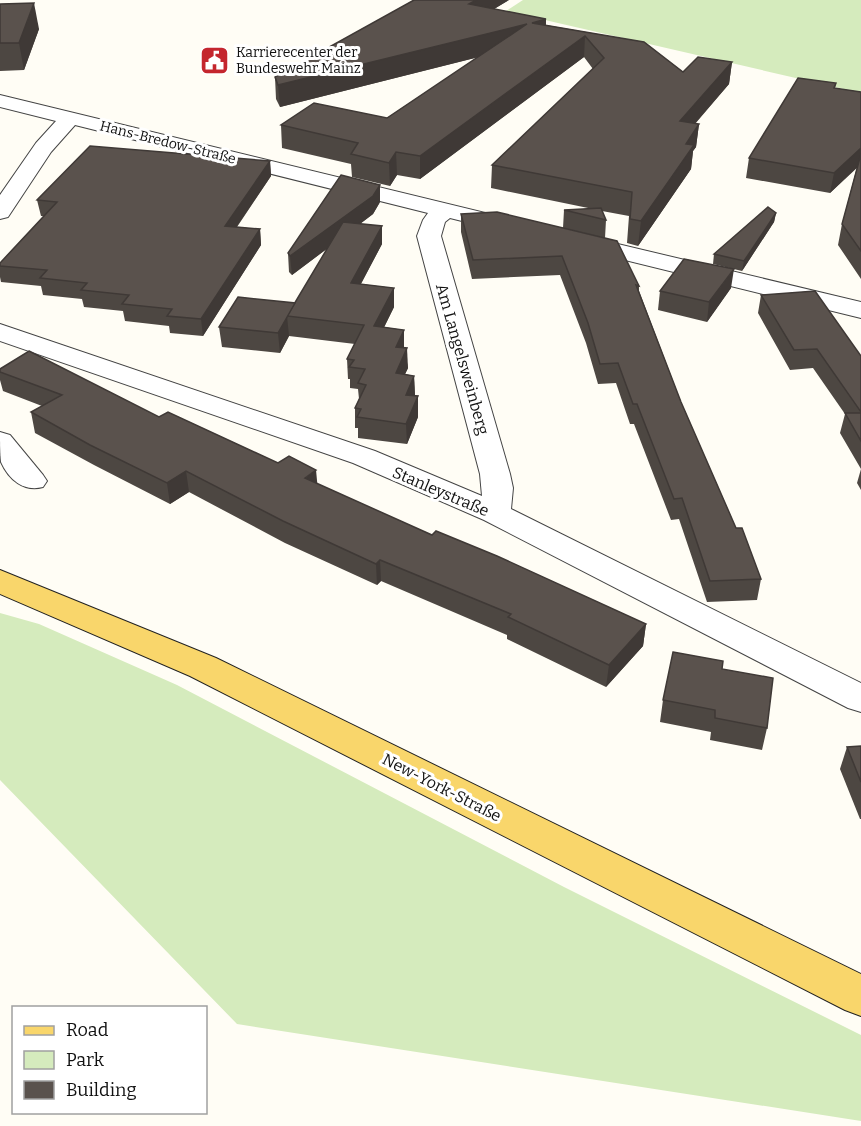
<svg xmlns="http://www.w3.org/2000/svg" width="861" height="1126" viewBox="0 0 861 1126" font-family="Bitter,serif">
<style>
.green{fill:#d5ebbd}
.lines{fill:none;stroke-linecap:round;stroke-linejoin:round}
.minor-casing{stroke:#444;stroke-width:2}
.major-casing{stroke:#222;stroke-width:2}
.minor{fill:#fff;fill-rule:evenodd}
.major{fill:#f9d66b;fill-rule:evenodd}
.wall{fill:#4d4742}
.shaded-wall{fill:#3f3936}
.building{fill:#5a524d;stroke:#3f3936;stroke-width:1.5}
.labels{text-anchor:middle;stroke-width:6;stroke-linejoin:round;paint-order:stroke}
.far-poi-label{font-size:14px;fill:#111;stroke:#fff;text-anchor:start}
.far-street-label{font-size:14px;fill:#111;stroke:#fff}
.street-label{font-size:16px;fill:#111;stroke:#fff}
</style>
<rect width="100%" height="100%" fill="#fffdf5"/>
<g class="green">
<polygon points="523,0 861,0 861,93 506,11"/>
<polygon points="0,613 39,624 177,685 564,887 861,1035 861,1121 237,1024 0,780"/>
</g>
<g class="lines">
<defs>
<g id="minor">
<polygon points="0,95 514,220 518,225 514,230 506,232 450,218 445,222 441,236 510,474 513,488 511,509 861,683 861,712 848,708 484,520 353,463 0,341 0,324 375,451 482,496 480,474 417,236 423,220 428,213 75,125 51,152 8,217 0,219 0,195 36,143 56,121 0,107"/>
<polygon points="580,235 861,302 861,318 572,247 568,242 572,237"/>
<path d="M0,432L10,435L43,475L47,481L43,487C24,492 9,480 1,462C0,454 0,441 0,432Z"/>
</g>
<polygon id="major" points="0,570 216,658 861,974 861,1016 845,1010 190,676 0,594"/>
</defs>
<use href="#minor" class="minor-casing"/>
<use href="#major" class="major-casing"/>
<use href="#minor" class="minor"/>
<use href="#major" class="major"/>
</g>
<g class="wall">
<polygon points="509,0 494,9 546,19 546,25 644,42 683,72 732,62 729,84 695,124 699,124 696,147 693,151 691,169 638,246 627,243 629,216 602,211 606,220 605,238 563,228 564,210 593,209 491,188 492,165 593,69 584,57 420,179 397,175 390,186 352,177 351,164 282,148 281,125 387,118 479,57 280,107 276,99 275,77"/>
<polygon points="0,4 39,29 24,70 0,71"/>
<polygon points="836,83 835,88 861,92 861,279 838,245 842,224 857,167 830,193 746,178 749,158"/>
<polygon points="270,161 271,176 237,227 260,229 261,245 203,336 170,333 169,326 125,321 123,311 84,307 82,299 43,295 41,286 1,282 0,277 0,263 44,216 41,216 37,200"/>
<polygon points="380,202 373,214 360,224 382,226 382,244 361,284 394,288 394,307 384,327 404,330 404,348 408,368 405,374 414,376 415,396 418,417 407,444 358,438 358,428 355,428 355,408 359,399 358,389 350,388 350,379 348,379 347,359 355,344 289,336 280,353 222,347 219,327 295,303 328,248 292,275 289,272 288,253"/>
<polygon points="776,213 774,222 742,271 713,264 714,254"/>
<polygon points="461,214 639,286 639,291 681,402 736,528 761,579 757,600 707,602 679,519 671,520 634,424 630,424 616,383 598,384 586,343 560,275 472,279 461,232"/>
<polygon points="731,288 707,322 658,310 660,291"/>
<polygon points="761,295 861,356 861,490 857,483 861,469 840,433 845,414 813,368 790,370 758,313"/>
<polygon points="0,369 159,417 317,484 432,535 646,624 643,646 606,687 507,639 507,635 381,581 377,585 285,543 189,492 170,504 94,465 35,433 31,412 42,406 3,391 0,380"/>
<polygon points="722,669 767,728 762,750 710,740 711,732 660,722 663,700"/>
<polygon points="861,746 861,819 860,819 840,769 847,747"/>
</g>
<g class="shaded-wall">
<polygon points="476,0 509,0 469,24 469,4"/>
<polygon points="34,3 39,29 24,70 19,43"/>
<polygon points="546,19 545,40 532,23"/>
<polygon points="527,24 526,45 280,107 278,85"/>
<polygon points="585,36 584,57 420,179 420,156"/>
<polygon points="732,62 729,84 677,144 680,121"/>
<polygon points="699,124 696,147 693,151 691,169 638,246 641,221 686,144"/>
<polygon points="861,148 861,156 859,166 830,193 834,173"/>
<polygon points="396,152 397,175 390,186 389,163"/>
<polygon points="270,161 271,176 226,242 225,226"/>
<polygon points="380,185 380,202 373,214 292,275 290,256"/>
<polygon points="776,213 774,222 742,271 744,261"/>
<polygon points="382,226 382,244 351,302 351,283"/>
<polygon points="260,229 261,245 203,336 201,319"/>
<polygon points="734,269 731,288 707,322 709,302"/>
<polygon points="394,288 394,307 375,346 374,326"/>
<polygon points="287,316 289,336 280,353 278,333"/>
<polygon points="404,330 404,349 396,347"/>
<polygon points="407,348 408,368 396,393 396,373"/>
<polygon points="414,376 415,396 406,395"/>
<polygon points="418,396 418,417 407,444 406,424"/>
<polygon points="316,470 318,491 305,478"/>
<polygon points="186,471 189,492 170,504 167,483"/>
<polygon points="380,560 381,581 377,585 376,564"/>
<polygon points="646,624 643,646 606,687 609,665"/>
</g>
<g class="building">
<polygon points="414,0 476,0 469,4 546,19 532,23 644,42 683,72 698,57 732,62 680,121 699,124 686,144 694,145 641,221 630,219 632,192 492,165 604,58 585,36 420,156 396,152 389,163 351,154 358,143 281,125 314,103 387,118 527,24 278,85 275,77"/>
<polygon points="34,3 19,43 0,43 0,4"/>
<polygon points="798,78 836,83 834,88 861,92 861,148 834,173 749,158"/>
<polygon points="90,146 270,161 225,226 260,229 201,319 167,316 172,309 122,304 129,295 81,290 87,283 40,278 47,270 0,266 0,263 57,202 37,200"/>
<polygon points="861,154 861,251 842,224"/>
<polygon points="341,175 380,185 373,196 290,256 288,253"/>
<polygon points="768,207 776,213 744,261 714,254"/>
<polygon points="601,208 606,220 564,210"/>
<polygon points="497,212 617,241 639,286 636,285 681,402 736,528 742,528 761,579 710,581 682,498 674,499 637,404 633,404 618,363 600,364 588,323 562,256 473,260 461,214"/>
<polygon points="343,222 382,226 351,283 394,288 374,326 404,330 396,347 407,348 396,373 414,376 406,395 418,396 406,424 357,417 361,409 355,408 366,385 358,383 365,369 349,367 354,360 347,359 364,325 287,316"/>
<polygon points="684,259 734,269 709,302 660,291"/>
<polygon points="815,291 861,356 861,412 817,349 794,350 761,295"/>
<polygon points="238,297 295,303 278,333 219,327"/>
<polygon points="29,351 159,417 168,412 278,463 289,456 316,470 305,478 432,535 436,531 497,556 646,624 609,665 508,617 511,614 380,560 376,564 283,521 186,471 167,483 90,445 31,412 62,395 0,372 0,369"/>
<polygon points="845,413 861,413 861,441"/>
<polygon points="673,652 723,661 722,669 773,678 767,728 715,718 715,710 663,700"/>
<polygon points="861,746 861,782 847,747"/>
</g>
<defs>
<symbol id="civic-square" viewBox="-11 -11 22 22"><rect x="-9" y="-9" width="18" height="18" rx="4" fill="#c4262e" stroke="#fff"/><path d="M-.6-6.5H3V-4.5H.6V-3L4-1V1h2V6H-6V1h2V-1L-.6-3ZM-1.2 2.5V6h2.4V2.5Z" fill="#fff"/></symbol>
</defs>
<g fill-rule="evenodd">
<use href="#civic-square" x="198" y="44" width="33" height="33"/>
</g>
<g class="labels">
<g class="far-poi-label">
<text x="236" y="57">Karrierecenter der<tspan x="236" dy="16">Bundeswehr Mainz</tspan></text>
</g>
<g class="far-street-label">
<text transform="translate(168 142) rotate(14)" y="5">Hans-Bredow-Straße</text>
</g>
<g class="street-label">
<text transform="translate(463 359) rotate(74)" y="6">Am Langelsweinberg</text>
<text transform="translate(441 491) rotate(23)" y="6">Stanleystraße</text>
<text transform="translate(442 787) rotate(27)" y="6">New-York-Straße</text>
</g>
</g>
<rect x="12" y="1006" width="195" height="108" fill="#ffffff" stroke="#a0a0a0" stroke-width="1.5"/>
<rect x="24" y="1026" width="30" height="9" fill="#f9d66b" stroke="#a0a0a0" stroke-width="1.5"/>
<text x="66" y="1036" font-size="18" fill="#111111">Road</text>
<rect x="24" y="1051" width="30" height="18" fill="#d5ebbd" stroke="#a0a0a0" stroke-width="1.5"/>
<text x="66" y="1066" font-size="18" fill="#111111">Park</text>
<rect x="24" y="1081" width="30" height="18" fill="#5a524d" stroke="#a0a0a0" stroke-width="1.5"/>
<text x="66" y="1096" font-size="18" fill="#111111">Building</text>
</svg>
